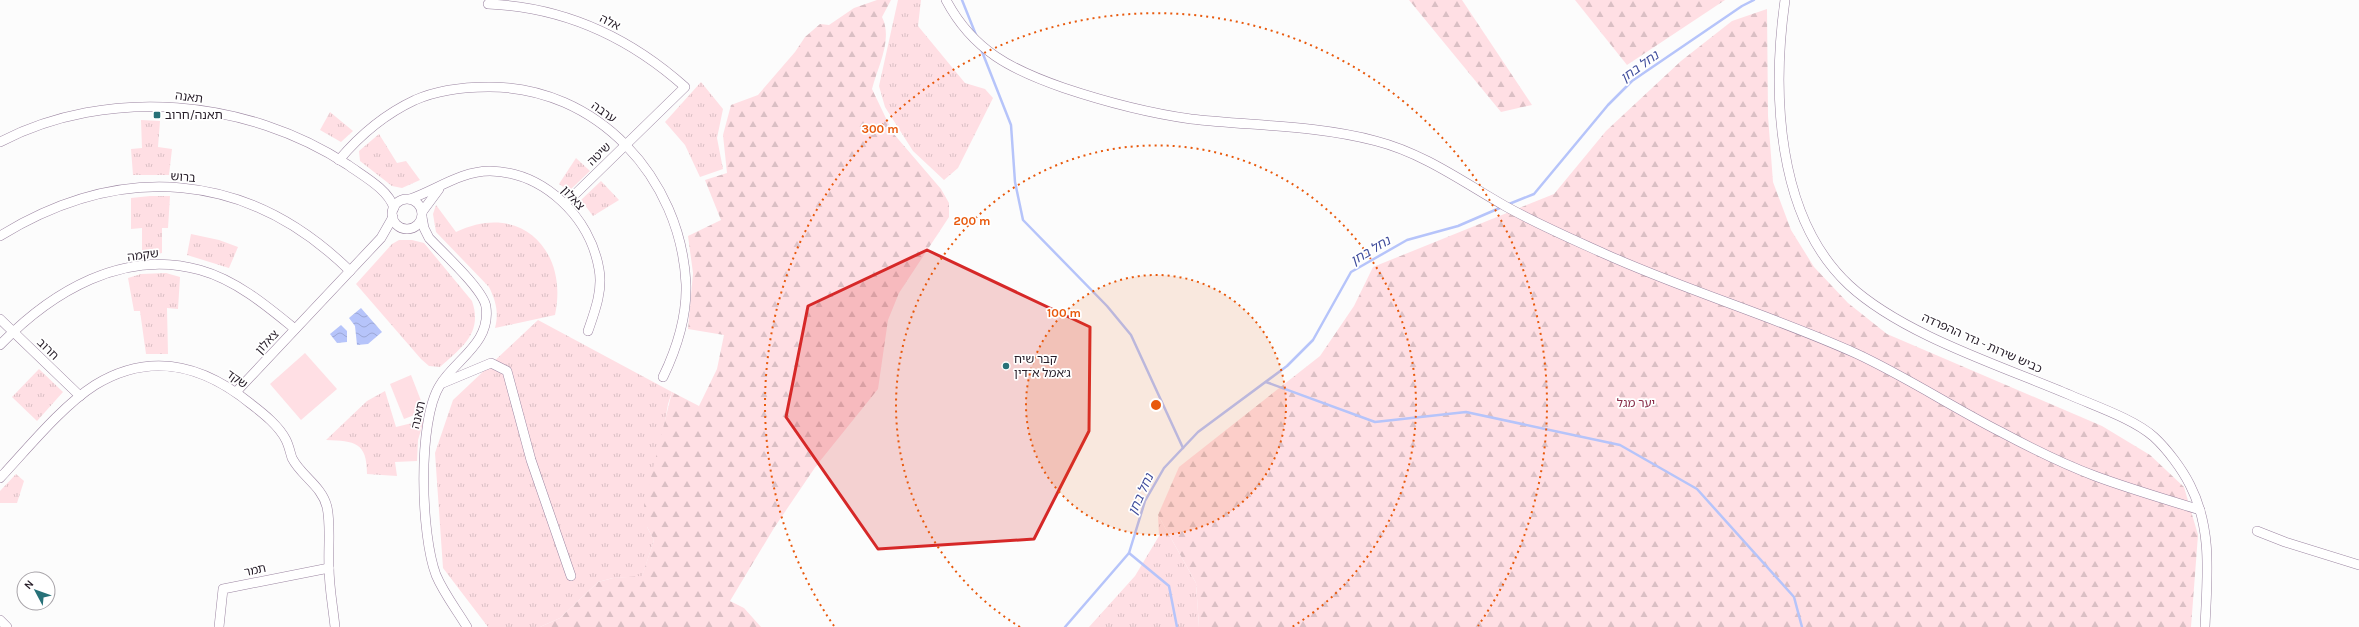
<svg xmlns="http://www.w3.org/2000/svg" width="2359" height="627" viewBox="0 0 2359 627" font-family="Karla,'Noto Sans Hebrew',sans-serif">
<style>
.grass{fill:url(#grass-tufts)}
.forest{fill:url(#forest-firs)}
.pitch{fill:#ffdfe4}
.water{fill:url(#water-waves)}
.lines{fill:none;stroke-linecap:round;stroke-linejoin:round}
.stream{stroke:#b6c4fa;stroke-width:2.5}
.minor-casing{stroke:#9b85a1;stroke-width:10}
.minor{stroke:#fff;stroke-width:9}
.marked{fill:#d62828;fill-opacity:0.2;stroke:#d62828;stroke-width:3;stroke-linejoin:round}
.ring{fill:none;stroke:#e8590c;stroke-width:2;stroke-dasharray:2 4}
.poi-dot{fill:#277178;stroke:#fff;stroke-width:1.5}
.labels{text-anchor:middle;stroke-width:3.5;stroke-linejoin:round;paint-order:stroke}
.street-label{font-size:12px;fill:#251c27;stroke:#fff}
.poi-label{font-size:12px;fill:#251c27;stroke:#fff;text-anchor:start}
.park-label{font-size:12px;fill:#882c48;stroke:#fff}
.water-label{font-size:13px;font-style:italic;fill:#3f4c9b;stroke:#fff}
.centre{fill:#e8590c;stroke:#fff;stroke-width:2}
.ring-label{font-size:12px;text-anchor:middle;font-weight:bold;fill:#e8590c;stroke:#fff;stroke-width:3.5;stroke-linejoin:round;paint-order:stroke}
</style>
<defs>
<pattern id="grass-tufts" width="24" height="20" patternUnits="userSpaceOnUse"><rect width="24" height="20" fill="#ffdfe4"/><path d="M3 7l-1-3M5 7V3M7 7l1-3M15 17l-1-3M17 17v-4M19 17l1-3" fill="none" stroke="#dabfc4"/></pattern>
<pattern id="forest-firs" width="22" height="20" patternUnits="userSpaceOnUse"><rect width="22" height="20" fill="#ffdfe4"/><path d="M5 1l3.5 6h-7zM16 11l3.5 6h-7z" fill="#dabfc4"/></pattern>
<pattern id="water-waves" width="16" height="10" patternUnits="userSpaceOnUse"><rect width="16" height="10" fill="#b6c4fa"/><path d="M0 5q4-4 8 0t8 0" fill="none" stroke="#9ca8d6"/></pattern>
</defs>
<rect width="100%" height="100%" fill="#fcfcfc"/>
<g class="grass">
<polygon points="898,0 921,0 918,26 965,83 985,89 993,98 958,168 944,180 913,151 885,107 879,86"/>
<polygon points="701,82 723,109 717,138 723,169 700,177 685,145 665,122"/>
<polygon points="330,112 353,131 341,142 320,130"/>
<polygon points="141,120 160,121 158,147 172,149 169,175 133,175 131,149 142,148"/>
<polygon points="379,134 397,163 406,161 420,180 402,188 392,186 360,161 359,151"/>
<polygon points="576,158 590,171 569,191 559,184"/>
<polygon points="601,181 619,200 593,216 581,200"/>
<polygon points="150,196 170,196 168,228 162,228 162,253 142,256 142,228 131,229 131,198"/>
<path d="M436,205L456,232C520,201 569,250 555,315L495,328C499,313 496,301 489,287L436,232L433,214Z"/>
<polygon points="191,234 219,240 238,247 229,268 187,255"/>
<path d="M399,240H412L424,243L472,301C483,333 462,347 440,367L429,366L421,359L356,284L392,244Z"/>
<polygon points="166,273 180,277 178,309 167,308 168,354 146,354 140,311 134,311 128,278 141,274"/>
<polygon points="538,320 672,392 668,404 647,527 654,540 642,577 613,578 598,582 560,618 540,627 488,627 443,568 435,453 453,400"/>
<polygon points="39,369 63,392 37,421 12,397"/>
<path d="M385,391L396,427L424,420L418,440L417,461L395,462L397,476L367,474C367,442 355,441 326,440L367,401Z"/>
<polygon points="16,474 24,481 17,503 0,503 0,491"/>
<polygon points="1158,515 1196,583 1199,627 1089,627 1135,576 1159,536"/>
</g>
<g class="forest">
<path d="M877,0H891L882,17C893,39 878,66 872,89L893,133L941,189L949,203V217L899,293L888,320L878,389L816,466L774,528L730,601L744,608L761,627H540L560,618L598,582L613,578L642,576L654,540L647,527L644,505L672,392L699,406L717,369L724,335L688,329L693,273L688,236L721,220L705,180L727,173L723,135L731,105L758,95L795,52L805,37L820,24L829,25L854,8Z"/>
<polygon points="1409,0 1462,0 1532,105 1501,112"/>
<polygon points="1575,0 1725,0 1627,65"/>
<polygon points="1767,9 1768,116 1773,182 1791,230 1814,267 1848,303 1887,334 2102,426 2150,455 2184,487 2198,535 2191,627 1199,627 1196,583 1158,515 1179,467 1320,356 1354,306 1373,267 1554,194 1606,131 1681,61 1732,21"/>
</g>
<g class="pitch">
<polygon points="305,353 337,389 301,420 270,384"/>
<polygon points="411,375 425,411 404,419 390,384"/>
</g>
<g class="water">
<polygon points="361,308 382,332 368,344 357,345 355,326 349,318"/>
<polygon points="341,325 347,331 347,342 337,343 330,334"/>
</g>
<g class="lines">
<g class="stream">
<polyline points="962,0 976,35"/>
<polyline points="981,49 1011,125 1015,182 1023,220 1107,306 1131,335 1183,448"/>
<polyline points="1509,204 1534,194 1608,105 1632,81 1742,6 1754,0"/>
<polyline points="1266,382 1375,422 1466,412 1620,445 1697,489 1794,597 1802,627"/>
<polyline points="1129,553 1169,586 1177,627"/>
<polyline points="1065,627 1129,553 1145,501 1164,468 1198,432 1287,366 1313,340 1351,272 1407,240 1458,226 1502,207"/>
</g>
<defs>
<g id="minor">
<path d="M946,0C973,51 1012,70 1064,88C1106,102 1148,113 1191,119C1253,126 1315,125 1376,141C1423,153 1463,182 1505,206C1537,224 1572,239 1605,254C1687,291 1773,316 1855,353C1905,376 1952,407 2001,432C2031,448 2063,464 2095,476C2130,489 2165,499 2200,510"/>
<path d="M1785,0C1772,92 1776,217 1849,285C1903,335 2002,366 2070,395C2095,406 2134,419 2154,437C2167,449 2182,469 2190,485C2213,530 2207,578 2205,627"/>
<path d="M488,4C564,7 628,36 685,87L565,204"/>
<path d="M0,142C108,86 248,99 348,165C363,176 388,189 394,208"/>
<path d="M339,160C360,135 385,114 415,100C438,90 463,87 488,87C597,86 681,178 686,284C687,317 677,348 663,377"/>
<path d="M410,199C436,190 461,171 490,171C544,172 590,217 599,269C603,290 595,311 588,331"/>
<circle cx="407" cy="214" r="15"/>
<polyline points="422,212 439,189"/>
<path d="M422,217L424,228L429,238C442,252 484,290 486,307C491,343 456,359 440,385C417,421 421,536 436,575C444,594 457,610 467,627"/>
<path d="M0,236C121,162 247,170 350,271"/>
<polyline points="0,319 80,396"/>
<path d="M0,345C51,292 124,248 200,270C236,280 267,306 295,329"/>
<polyline points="443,383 491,363 507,371 531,460 571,576"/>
<polyline points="236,392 381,238 393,217"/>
<path d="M0,478C28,448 62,406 95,385C151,351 203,365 251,404C264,414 279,426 286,440C289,446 290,452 292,458C301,476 322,486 327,507C331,526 328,547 329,567C329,587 333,607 335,627"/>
<polyline points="2257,531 2285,542 2359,565"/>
<polyline points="0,620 7,627"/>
<polyline points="219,627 223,589 329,568"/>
</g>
</defs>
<use href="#minor" class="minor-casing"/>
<use href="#minor" class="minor"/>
</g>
<path class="marked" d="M927,250L1090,327L1089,431L1034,539L878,549L786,417L808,306Z"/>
<circle cx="1156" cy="405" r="130" fill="#e8590c" fill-opacity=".12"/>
<g class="ring">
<circle cx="1156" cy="405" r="130"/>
<path d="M1020 627A260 260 0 1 1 1292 627"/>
<path d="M834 626A391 391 0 1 1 1478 626"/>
</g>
<g class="poi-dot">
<rect x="153" y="111" width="8" height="8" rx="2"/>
<circle cx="1006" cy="366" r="4"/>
</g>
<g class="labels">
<g class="street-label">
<text transform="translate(610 22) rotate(26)" y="4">אלה</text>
<text transform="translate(189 97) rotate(7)" y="4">תאנה</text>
<text transform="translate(604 112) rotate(36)" y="4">ערבה</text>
<text transform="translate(599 154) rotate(-44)" y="4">שיטה</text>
<text transform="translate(183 177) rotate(4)" y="4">ברוש</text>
<text transform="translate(573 198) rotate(47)" y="4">צאלון</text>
<text transform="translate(143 255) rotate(-7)" y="4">שקמה</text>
<text transform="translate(267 342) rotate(-47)" y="4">צאלון</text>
<text transform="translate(1982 343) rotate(24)" y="4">כביש שירות - גדר ההפרדה</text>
<text transform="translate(48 349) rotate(44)" y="4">חרוב</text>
<text transform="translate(237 379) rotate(35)" y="4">שקד</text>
<text transform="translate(418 415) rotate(-77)" y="4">תאנה</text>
<text transform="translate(255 570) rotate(-12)" y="4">תמר</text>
</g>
<g class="poi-label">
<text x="165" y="119">תאנה/חרוב</text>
<text x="1014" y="363">קבר שיח<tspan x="1014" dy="14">ג׳אמל א־דין</tspan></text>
</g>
<g class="park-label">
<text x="1636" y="407">יער מגל</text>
</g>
<g class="water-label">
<text transform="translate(1639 66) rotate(-36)" y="5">נחל בחן</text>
<text transform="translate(1370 250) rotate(-31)" y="5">נחל בחן</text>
<text transform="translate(1140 494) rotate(-66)" y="5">נחל בחן</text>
</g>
</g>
<circle cx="1156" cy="405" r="6" class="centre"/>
<g class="ring-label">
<text x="880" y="133">300 m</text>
<text x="972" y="225">200 m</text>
<text x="1064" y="317">100 m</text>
</g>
<g transform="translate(36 591) rotate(311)"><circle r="19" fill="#ffffff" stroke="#a8a4a9"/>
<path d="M0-3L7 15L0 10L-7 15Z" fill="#277178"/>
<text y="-6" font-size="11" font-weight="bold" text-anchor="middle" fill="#251c27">N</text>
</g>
</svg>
